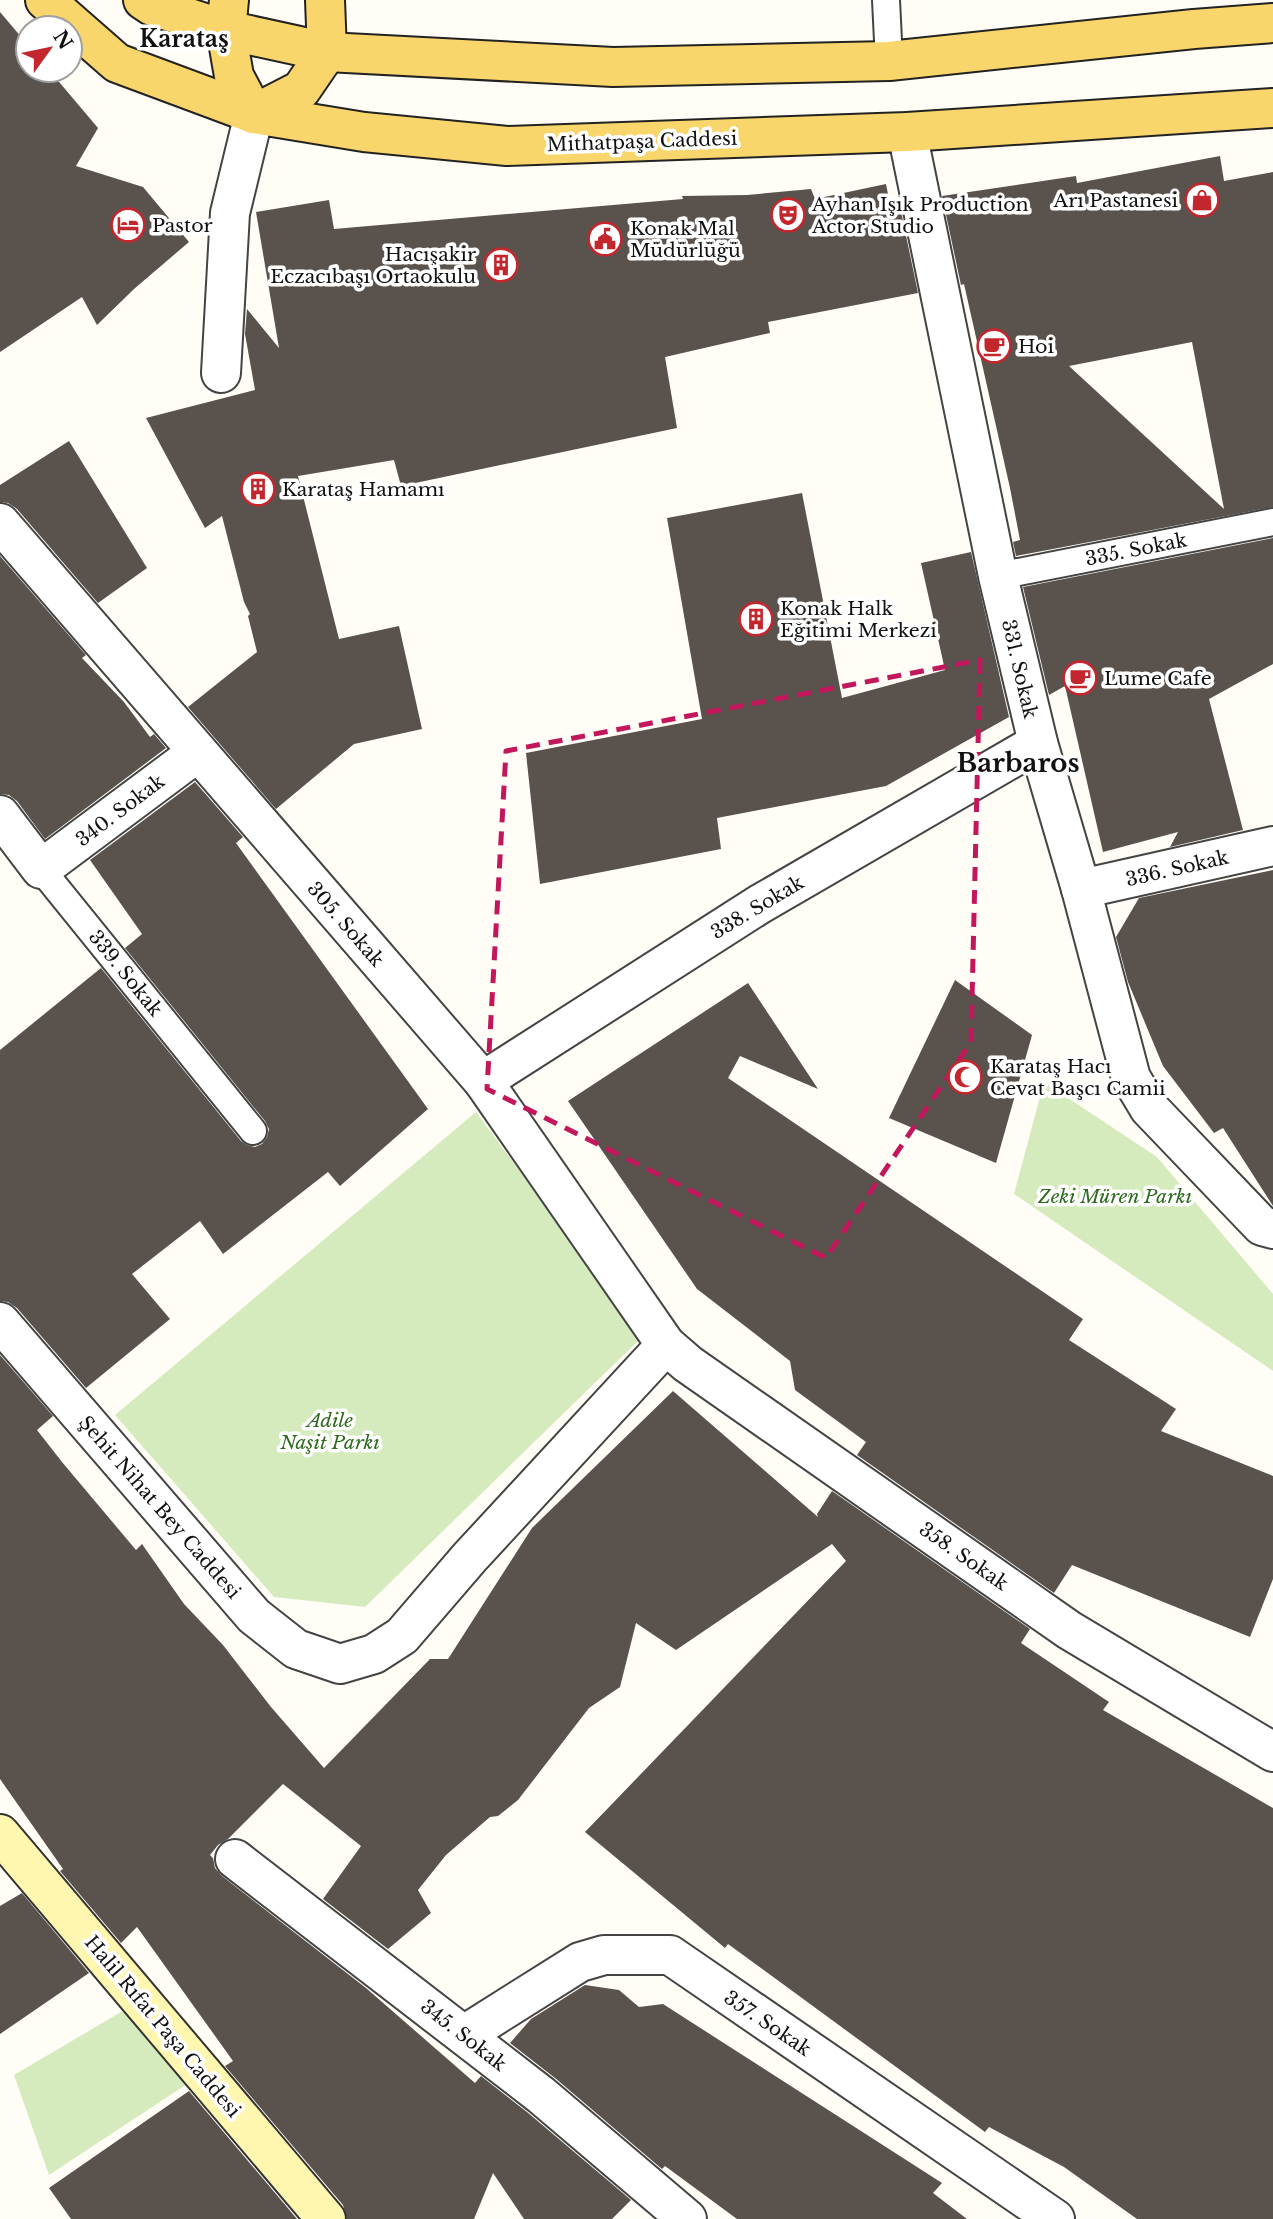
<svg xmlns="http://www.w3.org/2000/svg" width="1273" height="2219" viewBox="0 0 1273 2219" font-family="'Libre Baskerville',serif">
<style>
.green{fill:#d5ebbd}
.building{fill:#5a524d;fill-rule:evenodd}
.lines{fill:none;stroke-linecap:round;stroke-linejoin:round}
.lane-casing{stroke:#444;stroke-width:30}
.street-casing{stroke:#444;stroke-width:42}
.secondary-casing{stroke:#333;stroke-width:42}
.primary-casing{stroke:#222;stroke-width:42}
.lane{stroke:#fff;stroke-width:26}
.street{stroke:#fff;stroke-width:38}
.secondary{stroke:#fff6b0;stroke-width:38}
.primary{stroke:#f9d66b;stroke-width:38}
.marked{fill:none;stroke:#c2185b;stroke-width:5;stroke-dasharray:14 9;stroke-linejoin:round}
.labels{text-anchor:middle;stroke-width:7;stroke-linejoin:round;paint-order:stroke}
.street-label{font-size:19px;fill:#111;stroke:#fff}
.poi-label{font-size:19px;fill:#111;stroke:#fff;text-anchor:start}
.park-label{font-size:19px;font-style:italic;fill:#2f6b1f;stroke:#fff}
.quarter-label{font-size:23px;font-weight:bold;fill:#111;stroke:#fff}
.district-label{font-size:26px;font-weight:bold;fill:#111;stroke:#fff}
</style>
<rect width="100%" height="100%" fill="#fffdf5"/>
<g class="green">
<polygon points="1044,1082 1157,1157 1273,1294 1273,1371 1014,1194"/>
<polygon points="476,1112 642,1337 365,1607 274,1597 115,1415"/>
<polygon points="133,2005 190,2082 49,2175 14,2075"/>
</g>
<g class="building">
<polygon points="0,12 28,45 28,70 49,70 98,128 76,166 143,187 189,242 134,289 97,325 82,297 0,352"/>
<path d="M1220,156L1224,181L1273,172V507L1016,556L1013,542L1020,540L1010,488L964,284L961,285L942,196L1076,176L1077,183ZM1192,342L1224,509L1069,366Z"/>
<polygon points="886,184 890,204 899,202 918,293 768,322 770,333 665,357 677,428 401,486 394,460 298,476 339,639 399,626 422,729 354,744 276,809 188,707 257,652 248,616 250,614 244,602 222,516 205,528 146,418 255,390 245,334 247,309 279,348 256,212 329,200 334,229 683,199 682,196 747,195 811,189 815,199"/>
<polygon points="69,441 147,568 98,603 17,509 8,503 0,502 0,485"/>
<polygon points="802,493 842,698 945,670 921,563 971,552 1009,717 886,786 717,818 721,849 540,884 526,753 702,719 667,518"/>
<polygon points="1273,538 1273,664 1209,699 1243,830 1170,847 1178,832 1103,852 1065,686 1049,695 1023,587"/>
<polygon points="0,556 86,655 82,658 124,702 150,737 154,734 166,748 45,839 17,801 9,795 0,794"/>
<polygon points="195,782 243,837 236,843 428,1109 340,1186 328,1172 223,1254 200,1221 132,1274 170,1319 86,1388 17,1308 8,1302 0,1301 0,1050 101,968 241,1141 247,1145 255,1147 262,1144 267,1137 269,1129 265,1121 125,948 142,934 90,860"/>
<polygon points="1273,870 1273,1206 1223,1128 1214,1133 1163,1066 1128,982 1116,937 1139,898"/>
<polygon points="955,980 1032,1035 996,1163 889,1118"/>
<polygon points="748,983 818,1089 740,1056 728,1078 1083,1319 1069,1340 1176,1409 1161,1431 1273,1476 1273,1579 1250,1637 1072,1565 1054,1593 857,1455 866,1442 795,1390 790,1361 697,1289 568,1101"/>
<polygon points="0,1355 53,1416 37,1430 62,1462 136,1550 142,1544 184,1604 223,1645 271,1707 324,1768 430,1659 448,1659 532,1528 673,1391 818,1517 817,1514 832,1491 1030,1629 1021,1643 1109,1702 1103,1710 1273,1808 1273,2219 1137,2219 1064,2167 989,2127 985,2132 728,1944 725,1948 585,1832 846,1561 832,1544 676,1650 636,1623 620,1687 589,1708 518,1800 498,1816 490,1817 446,1855 418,1890 431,1913 388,1949 323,1899 361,1846 283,1784 228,1839 218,1845 210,1855 213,1858 215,1868 222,1876 366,1988 475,2083 481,2076 527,2112 631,2200 612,2219 524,2219 493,2173 474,2219 347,2219 343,2205 225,2066 233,2061 137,1927 121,1943 60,1871 63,1869 0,1779"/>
<polygon points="22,1893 89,1973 0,2034 0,1906"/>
<polygon points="585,1985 619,1990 639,2007 663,2004 942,2183 933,2193 967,2219 737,2219 665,2166 662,2169 555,2078 510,2043 531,2019"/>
<polygon points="189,2091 297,2219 71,2219 49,2188"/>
</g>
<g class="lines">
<defs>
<g id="lane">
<polyline points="886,0 889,61"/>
<polyline points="998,576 1273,522"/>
<polyline points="41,869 253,1131"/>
</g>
<g id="street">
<polyline points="907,132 998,576 1038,743 1081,889 1131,1078 1149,1108 1262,1226 1273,1229"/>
<polyline points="221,373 230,213 254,114"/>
<polyline points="0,523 483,1081 666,1345 688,1364 1069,1630 1273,1752"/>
<polyline points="0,815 41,869 198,752"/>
<polyline points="1081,889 1273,846"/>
<polyline points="483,1081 760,904 1038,743"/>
<polyline points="0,1322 254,1616 296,1649 340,1664 374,1654 402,1636 470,1557 666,1345"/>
<polyline points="235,1859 541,2095 687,2219"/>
<polyline points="464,2035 580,1962 604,1955 670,1955 1055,2219"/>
</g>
<polyline id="secondary" points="0,1834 326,2219"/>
<g id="primary">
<polyline points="45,0 117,63 254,114 364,132 507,146 907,132 1273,108"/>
<polyline points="143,0 152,6 226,30 327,52 613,67 889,61 1194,29 1273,23"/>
<polyline points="229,0 226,30 234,76 254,114"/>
<polyline points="325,0 327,52"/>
<polyline points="254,114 301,90 327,52"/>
</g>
</defs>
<use href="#lane" class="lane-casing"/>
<use href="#street" class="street-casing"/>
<use href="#secondary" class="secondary-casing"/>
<use href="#primary" class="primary-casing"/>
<use href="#lane" class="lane"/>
<use href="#street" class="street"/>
<use href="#secondary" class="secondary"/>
<use href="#primary" class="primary"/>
</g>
<path class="marked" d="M980,660L971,1042L826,1258L487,1089L506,751Z"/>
<defs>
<symbol id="shop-ring" viewBox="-11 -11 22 22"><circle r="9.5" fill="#fff" stroke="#c4262e" stroke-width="1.5"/><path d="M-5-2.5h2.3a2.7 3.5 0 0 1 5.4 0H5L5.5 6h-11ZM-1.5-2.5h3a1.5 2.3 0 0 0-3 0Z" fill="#c4262e"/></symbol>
<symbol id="theatre-ring" viewBox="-11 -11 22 22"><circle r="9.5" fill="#fff" stroke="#c4262e" stroke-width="1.5"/><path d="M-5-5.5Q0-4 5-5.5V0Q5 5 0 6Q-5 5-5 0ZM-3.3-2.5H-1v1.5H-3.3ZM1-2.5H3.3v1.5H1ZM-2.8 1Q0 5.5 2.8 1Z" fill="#c4262e"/></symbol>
<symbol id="hotel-ring" viewBox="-11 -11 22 22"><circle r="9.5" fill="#fff" stroke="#c4262e" stroke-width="1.5"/><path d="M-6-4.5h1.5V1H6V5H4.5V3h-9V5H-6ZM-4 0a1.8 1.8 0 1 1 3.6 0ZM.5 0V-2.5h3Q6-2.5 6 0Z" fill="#c4262e"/></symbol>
<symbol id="civic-ring" viewBox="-11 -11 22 22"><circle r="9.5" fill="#fff" stroke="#c4262e" stroke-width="1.5"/><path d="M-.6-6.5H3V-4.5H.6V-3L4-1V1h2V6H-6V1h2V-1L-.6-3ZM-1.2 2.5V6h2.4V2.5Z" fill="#c4262e"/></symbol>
<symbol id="building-ring" viewBox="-11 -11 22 22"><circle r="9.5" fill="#fff" stroke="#c4262e" stroke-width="1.5"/><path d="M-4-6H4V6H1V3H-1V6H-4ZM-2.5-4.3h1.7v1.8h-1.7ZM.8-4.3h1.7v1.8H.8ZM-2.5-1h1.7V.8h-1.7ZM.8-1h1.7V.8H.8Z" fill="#c4262e"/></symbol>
<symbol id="cafe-ring" viewBox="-11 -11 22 22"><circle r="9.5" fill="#fff" stroke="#c4262e" stroke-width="1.5"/><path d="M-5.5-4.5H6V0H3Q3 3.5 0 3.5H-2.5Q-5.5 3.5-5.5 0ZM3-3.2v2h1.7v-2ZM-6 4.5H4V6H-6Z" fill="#c4262e"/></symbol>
<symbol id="mosque-ring" viewBox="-11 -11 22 22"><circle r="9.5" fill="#fff" stroke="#c4262e" stroke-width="1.5"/><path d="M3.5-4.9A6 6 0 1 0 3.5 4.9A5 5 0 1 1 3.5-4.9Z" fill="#c4262e"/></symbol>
</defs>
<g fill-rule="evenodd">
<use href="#shop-ring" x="1183" y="181" width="38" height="38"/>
<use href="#theatre-ring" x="769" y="196" width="38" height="38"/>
<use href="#hotel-ring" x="109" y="206" width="38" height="38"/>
<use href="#civic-ring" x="586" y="220" width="38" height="38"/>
<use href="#building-ring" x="482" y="246" width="38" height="38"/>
<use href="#cafe-ring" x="975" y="327" width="38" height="38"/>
<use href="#building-ring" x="239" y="470" width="38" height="38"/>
<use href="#building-ring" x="737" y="600" width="38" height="38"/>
<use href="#cafe-ring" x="1061" y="659" width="38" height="38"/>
<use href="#mosque-ring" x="946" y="1058" width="38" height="38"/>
</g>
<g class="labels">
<g class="street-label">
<text transform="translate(642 141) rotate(-2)" y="7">Mithatpaşa Caddesi</text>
<text transform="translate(1136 549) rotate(-11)" y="7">335. Sokak</text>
<text transform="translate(1020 669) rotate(77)" y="7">331. Sokak</text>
<text transform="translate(120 810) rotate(-37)" y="7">340. Sokak</text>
<text transform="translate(1177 868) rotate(-13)" y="7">336. Sokak</text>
<text transform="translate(757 907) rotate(-31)" y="7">338. Sokak</text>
<text transform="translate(346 924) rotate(49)" y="7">305. Sokak</text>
<text transform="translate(126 973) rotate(51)" y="7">339. Sokak</text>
<text transform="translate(160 1507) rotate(49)" y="7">Şehit Nihat Bey Caddesi</text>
<text transform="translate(964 1556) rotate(35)" y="7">358. Sokak</text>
<text transform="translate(768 2023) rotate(34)" y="7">357. Sokak</text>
<text transform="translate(163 2026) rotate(50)" y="7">Halil Rıfat Paşa Caddesi</text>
<text transform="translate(464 2035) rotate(38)" y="7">345. Sokak</text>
</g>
<g class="poi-label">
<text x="1178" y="207" text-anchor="end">Arı Pastanesi</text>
<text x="812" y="211">Ayhan Işık Production<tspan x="812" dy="22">Actor Studio</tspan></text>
<text x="152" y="232">Pastor</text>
<text x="630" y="235">Konak Mal<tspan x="630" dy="22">Müdürlüğü</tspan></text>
<text x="476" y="261" text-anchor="end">Hacışakir<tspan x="476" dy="22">Eczacıbaşı Ortaokulu</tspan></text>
<text x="1018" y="353">Hoi</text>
<text x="282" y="496">Karataş Hamamı</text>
<text x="780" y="615">Konak Halk<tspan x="780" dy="22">Eğitimi Merkezi</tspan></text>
<text x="1104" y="685">Lume Cafe</text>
<text x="990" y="1073">Karataş Hacı<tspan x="990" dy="22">Cevat Başcı Camii</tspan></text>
</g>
<g class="park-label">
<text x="1115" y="1203">Zeki Müren Parkı</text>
<text x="330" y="1427">Adile<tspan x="330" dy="22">Naşit Parkı</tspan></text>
</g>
<g class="quarter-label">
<text x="184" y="47">Karataş</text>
</g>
<g class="district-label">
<text x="1018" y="772">Barbaros</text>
</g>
</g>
<g transform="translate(49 49) rotate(57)"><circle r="33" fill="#ffffff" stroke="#a0a0a0" stroke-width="2"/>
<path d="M0-5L12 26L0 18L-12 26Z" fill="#c4262e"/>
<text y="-10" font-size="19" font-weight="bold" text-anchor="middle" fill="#111111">N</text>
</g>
</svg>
